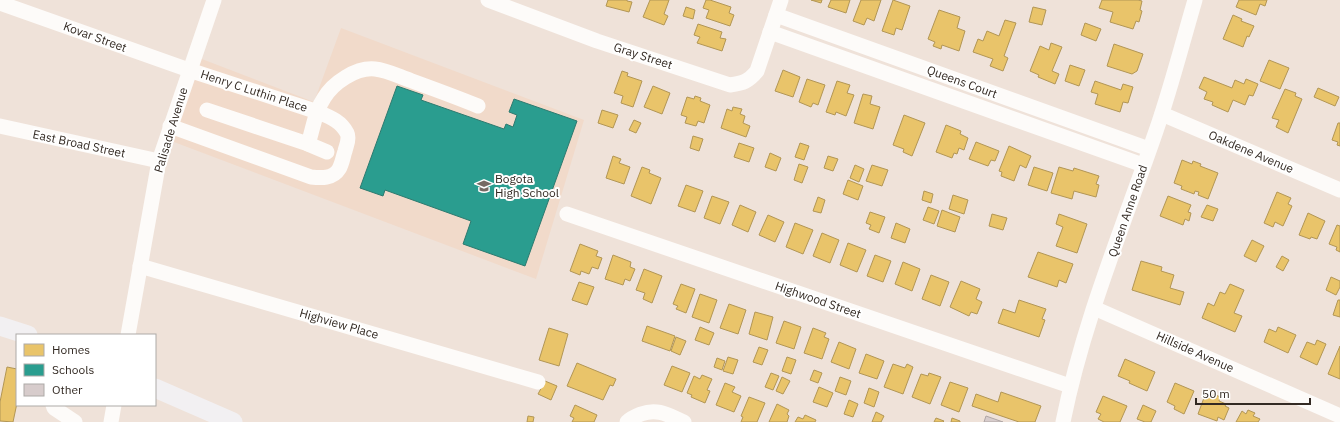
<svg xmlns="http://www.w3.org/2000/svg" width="1340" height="422" viewBox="0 0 1340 422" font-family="'IBM Plex Sans',sans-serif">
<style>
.built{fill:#f1daca}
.homes{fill:#e9c46a;stroke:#b29655}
.schools{fill:#2a9d8f;stroke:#2d7a6f}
.building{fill:#d7cccc;stroke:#afa6a5}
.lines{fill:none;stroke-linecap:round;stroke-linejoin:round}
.minor{stroke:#fdfbf9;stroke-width:15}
.major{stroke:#f2f0f2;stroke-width:19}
.labels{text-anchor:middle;stroke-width:4;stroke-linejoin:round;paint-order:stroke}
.street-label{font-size:12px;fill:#332a23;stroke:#fff}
.poi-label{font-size:12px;fill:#332a23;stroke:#fff;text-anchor:start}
</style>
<rect width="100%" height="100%" fill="#efe2d9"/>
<polygon class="built" points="341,28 584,120 536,279 166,139 194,56 314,102"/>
<g class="homes">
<polygon points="608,0 627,0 627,1 632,2 629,12 606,6"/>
<polygon points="650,0 669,0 664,14 668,16 664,25 643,17"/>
<polygon points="706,0 710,0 731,7 729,13 734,15 730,26 706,18 709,10 703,8"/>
<polygon points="811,0 822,0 821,3"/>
<polygon points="831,0 850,0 846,13 828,7"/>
<polygon points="861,0 881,0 874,21 867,18 864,25 853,21"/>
<polygon points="893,0 910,6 902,30 896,28 894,35 882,31"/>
<polygon points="1102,0 1138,0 1142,1 1140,10 1142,11 1139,22 1136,21 1133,29 1110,22 1113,12 1099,8"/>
<polygon points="1239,0 1267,0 1265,6 1260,4 1256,15 1236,7"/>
<polygon points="686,7 695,10 693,19 683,16"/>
<polygon points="1033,7 1046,10 1042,25 1029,22"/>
<polygon points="939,10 960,17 957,28 965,31 959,51 942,45 941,49 933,46 935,42 928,39"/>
<polygon points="1233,15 1242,19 1241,21 1254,26 1249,37 1247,36 1243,47 1223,39"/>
<polygon points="1005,20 1016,23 1004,56 1008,58 1003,71 990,66 993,59 973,52 978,39 983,41 987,31 999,36"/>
<polygon points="1085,23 1101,29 1096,41 1081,35"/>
<polygon points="698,24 722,32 720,38 726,39 722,51 697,43 700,37 694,35"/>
<polygon points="1051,43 1062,47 1052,71 1059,74 1055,84 1038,77 1039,75 1030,71 1040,46 1049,50"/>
<polygon points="1114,44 1143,54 1137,71 1132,74 1107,66"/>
<polygon points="1269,60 1289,68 1280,89 1260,81"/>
<polygon points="1070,65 1085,70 1079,86 1065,81"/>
<polygon points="783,70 800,77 793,97 775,91"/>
<polygon points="622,71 628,73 627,76 642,81 633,107 621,103 623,96 614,93"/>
<polygon points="1204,77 1232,88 1235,80 1244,84 1246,79 1258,84 1253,96 1249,95 1245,105 1233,100 1228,112 1212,105 1213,102 1204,99 1207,92 1199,88"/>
<polygon points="807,79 825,85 818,105 813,103 811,107 799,102"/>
<polygon points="837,81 850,85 847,93 854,95 846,116 836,112 835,115 826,112"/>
<polygon points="1095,81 1121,90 1123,84 1133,87 1128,103 1123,102 1120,112 1095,104 1098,94 1091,92"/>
<polygon points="653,86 670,93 662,114 644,107"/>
<polygon points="1318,88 1339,97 1335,106 1314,97"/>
<polygon points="1285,89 1296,93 1295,96 1302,99 1288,133 1276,127 1279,120 1272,118"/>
<polygon points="863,94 872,96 870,104 880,107 873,129 854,123"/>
<polygon points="695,96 701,98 700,101 710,105 704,123 698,121 696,126 685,123 687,117 681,115 687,97 694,99"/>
<polygon points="733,107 742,109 740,114 745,116 743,123 750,126 746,137 721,128 727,109 732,111"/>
<polygon points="602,110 618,115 613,128 598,123"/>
<polygon points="904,115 925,123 912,156 903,152 904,149 893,145"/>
<polygon points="634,120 641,123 636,133 629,130"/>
<polygon points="1338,123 1340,123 1340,146 1337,145 1338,142 1332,140"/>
<polygon points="946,125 961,131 960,134 968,138 964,150 959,148 957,154 954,153 952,158 936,152"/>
<polygon points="693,136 703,139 699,151 690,148"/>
<polygon points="976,142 999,151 995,161 991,160 988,166 969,159"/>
<polygon points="739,143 754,148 749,162 734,157"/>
<polygon points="800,143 809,146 804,160 795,157"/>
<polygon points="1009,146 1031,156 1026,168 1020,165 1014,181 1001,176 1002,172 999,171"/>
<polygon points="770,153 781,158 776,171 765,167"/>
<polygon points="613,156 621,159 619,163 630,167 624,184 606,178"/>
<polygon points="828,156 838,159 833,171 824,168"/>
<polygon points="1182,160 1192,164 1193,161 1201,164 1200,166 1218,173 1208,199 1198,195 1199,192 1195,191 1194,194 1181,189 1182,186 1174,183"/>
<polygon points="799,164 808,167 802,183 794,180"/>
<polygon points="855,165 864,169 859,182 850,178"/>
<polygon points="872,165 888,170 882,186 866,181"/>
<polygon points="642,167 650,170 649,173 661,178 651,204 631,196"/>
<polygon points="1034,167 1053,173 1047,191 1028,185"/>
<polygon points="1059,167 1073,171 1074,168 1099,176 1096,184 1099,185 1096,197 1074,191 1072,199 1051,193"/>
<polygon points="848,180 863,186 858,200 843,194"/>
<polygon points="686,185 703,191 695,212 678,206"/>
<polygon points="924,191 933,194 931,203 922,200"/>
<polygon points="1277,192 1291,198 1288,204 1292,206 1283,226 1275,222 1273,227 1264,223"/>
<polygon points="953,195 968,200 964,214 949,209"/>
<polygon points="712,196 729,202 720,224 704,218"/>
<polygon points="1168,196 1191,205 1188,212 1191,213 1189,221 1185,219 1183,225 1160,216"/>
<polygon points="818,197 825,200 821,213 813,211"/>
<polygon points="740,205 756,212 748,232 732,225"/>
<polygon points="1207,205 1218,209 1213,221 1201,217"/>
<polygon points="928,207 939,211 934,224 923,220"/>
<polygon points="942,210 960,217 955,232 937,226"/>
<polygon points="870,212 885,217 879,233 869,229 871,225 866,223"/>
<polygon points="1308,213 1325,221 1317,239 1311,237 1310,239 1299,235"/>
<polygon points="992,214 1007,218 1003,230 989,226"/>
<polygon points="1059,214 1087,224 1077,253 1056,246 1063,227 1056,224"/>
<polygon points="768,215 784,222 775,242 759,235"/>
<polygon points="795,223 813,230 803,254 786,247"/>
<polygon points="896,223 910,229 905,243 891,238"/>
<polygon points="1337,225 1340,226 1340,252 1336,250 1337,247 1329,244"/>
<polygon points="822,233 839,240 830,263 813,256"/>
<polygon points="1252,240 1264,246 1256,262 1244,256"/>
<polygon points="848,243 866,250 857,272 840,265"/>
<polygon points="580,244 598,251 596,256 602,258 598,269 592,267 589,274 581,271 580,275 570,271"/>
<polygon points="1038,252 1073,264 1066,283 1059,280 1057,287 1028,277"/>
<polygon points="613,255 631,262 630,267 635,269 630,281 625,279 623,285 605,279"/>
<polygon points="875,255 891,261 883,282 867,276"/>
<polygon points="1282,256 1289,260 1283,271 1276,267"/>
<polygon points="1141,261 1162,267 1161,271 1174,275 1170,288 1184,292 1180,305 1132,290"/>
<polygon points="903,262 920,269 912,291 895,284"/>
<polygon points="644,269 662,276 652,303 643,299 645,293 636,290"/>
<polygon points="931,275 949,282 940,306 922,299"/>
<polygon points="1331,277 1340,281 1340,287 1336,295 1326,290"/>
<polygon points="961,281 980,289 976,299 982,302 977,314 971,312 969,316 950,307"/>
<polygon points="579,282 594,287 587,305 572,300"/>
<polygon points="681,284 695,289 686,313 676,309 678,306 673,304"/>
<polygon points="1230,284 1244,290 1234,313 1242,316 1235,332 1202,318 1208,303 1214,306 1220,292 1225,294"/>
<polygon points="700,294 717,300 709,323 692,317"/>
<polygon points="1019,300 1046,309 1042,319 1045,320 1039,337 998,323 1003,309 1015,313"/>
<polygon points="1338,300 1340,300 1340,317 1333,315"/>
<polygon points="729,304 746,310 738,334 720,328"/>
<polygon points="755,312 773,317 767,340 749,334"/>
<polygon points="784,321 801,327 794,349 776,343"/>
<polygon points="647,326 675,336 670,351 642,341"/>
<polygon points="700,327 714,333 709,345 695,340"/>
<polygon points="1278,327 1296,335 1288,353 1264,342 1269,329 1276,332"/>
<polygon points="549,328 568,334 559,366 539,360"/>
<polygon points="813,328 826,333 824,337 829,339 822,359 804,353"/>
<polygon points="676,337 686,341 680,355 671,351"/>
<polygon points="1317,340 1326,344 1317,365 1300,357 1307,342 1315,345"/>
<polygon points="839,342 856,349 849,369 831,362"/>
<polygon points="1340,346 1340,379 1328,374"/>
<polygon points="759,347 768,350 762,365 753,362"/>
<polygon points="866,354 884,361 877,379 859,373"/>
<polygon points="728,357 738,360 733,374 723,371"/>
<polygon points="787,357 796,360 791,374 782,371"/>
<polygon points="717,358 725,361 722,370 714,367"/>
<polygon points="1125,359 1155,372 1147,391 1129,383 1130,381 1118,376"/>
<polygon points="577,363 616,379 613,386 610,385 603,400 567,386"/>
<polygon points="893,364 905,368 907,364 913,367 903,394 884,387"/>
<polygon points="672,366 690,373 682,392 664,385"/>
<polygon points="7,367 17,369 17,403 13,422 0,421 0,402"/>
<polygon points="814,370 822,373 818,383 810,380"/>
<polygon points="771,373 779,376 773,390 765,387"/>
<polygon points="929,373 941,377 930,404 912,397 921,374 928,376"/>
<polygon points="702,375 712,379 707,390 710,391 705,403 691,397 692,395 687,393 694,376 700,379"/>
<polygon points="782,377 790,381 783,394 776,391"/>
<polygon points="840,377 851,381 846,395 835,391"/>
<polygon points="545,381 557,386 551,400 538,394"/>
<polygon points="950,382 968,388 959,412 941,405"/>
<polygon points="725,383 735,387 732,392 741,396 734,412 716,405"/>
<polygon points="1175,383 1194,391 1184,414 1174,409 1175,406 1167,402"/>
<polygon points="819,387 833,393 827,407 813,402"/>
<polygon points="869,388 879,392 874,407 864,403"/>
<polygon points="1001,392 1041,406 1035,422 1019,422 972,406 976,394 998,402"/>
<polygon points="1214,394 1220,397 1219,401 1226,404 1225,406 1229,408 1224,420 1218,417 1217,421 1198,414 1205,395 1212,398"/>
<polygon points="1103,396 1127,406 1120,422 1104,422 1098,419 1101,414 1096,412"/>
<polygon points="749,397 765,403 757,422 741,422 743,417 741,416"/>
<polygon points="849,400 858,404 853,417 844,414"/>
<polygon points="777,404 789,410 787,414 789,416 787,422 769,422"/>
<polygon points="575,405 597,415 594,422 572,422 574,418 570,416"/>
<polygon points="1143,405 1156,411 1151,422 1145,422 1137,419"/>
<polygon points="1248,410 1255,413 1253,416 1260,419 1258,422 1236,422 1242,411 1246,414"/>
<polygon points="876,412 884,416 881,422 872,422"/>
<polygon points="805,415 816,420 815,422 795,422 798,417 803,419"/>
<polygon points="528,416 534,417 533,422 527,422"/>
<polygon points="936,418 944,421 943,422 934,422"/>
<polygon points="952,418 960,421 960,422 951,422"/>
</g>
<polygon class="schools" points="397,86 423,95 421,100 504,129 506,124 513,127 517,115 509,112 514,99 577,121 525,266 463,244 471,221 385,190 383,196 360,188"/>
<polygon class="building" points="986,416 1003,422 984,422"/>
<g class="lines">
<g class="minor">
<path d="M488,0L597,41L730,85C743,83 748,82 757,71L781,0"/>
<path d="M0,3L189,70L318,112C330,117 341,121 347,133C350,139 346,146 345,151C343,157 342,164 339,169C333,179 321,178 311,177L170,126"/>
<polyline points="776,15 1149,149"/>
<polyline points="770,32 1143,165"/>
<path d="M207,110L308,144C313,129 315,111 324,98C333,83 356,67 375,69C387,70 400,77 412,81C434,89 456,97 478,106"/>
<polyline points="1162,114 1340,190"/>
<polyline points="0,126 159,161"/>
<polyline points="308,144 327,152"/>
<polyline points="567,214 1070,386"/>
<polyline points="140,266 538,382"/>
<polyline points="1094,308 1340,416"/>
<polyline points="128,335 159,161 214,0"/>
<polyline points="53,405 54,408 75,422"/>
<polyline points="111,422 114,405"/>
<path d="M627,422C631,418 636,416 641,414C658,408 668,415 684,422"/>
<path d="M1063,422C1083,322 1123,227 1156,131C1171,88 1182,44 1195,0"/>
</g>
<g class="major">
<polyline points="0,326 28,335"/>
<polyline points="155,388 233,422"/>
</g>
</g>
<defs>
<symbol id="school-bare" viewBox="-9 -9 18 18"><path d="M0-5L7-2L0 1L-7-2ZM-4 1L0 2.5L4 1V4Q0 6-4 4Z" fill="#756a63" stroke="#fff" stroke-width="2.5" paint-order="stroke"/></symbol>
</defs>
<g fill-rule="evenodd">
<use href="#school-bare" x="474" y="176" width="20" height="20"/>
</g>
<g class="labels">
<g class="street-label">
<text transform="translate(95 37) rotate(20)" y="4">Kovar Street</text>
<text transform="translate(643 56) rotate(18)" y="4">Gray Street</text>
<text transform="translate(962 82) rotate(20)" y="4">Queens Court</text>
<text transform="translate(254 91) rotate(18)" y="4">Henry C Luthin Place</text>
<text transform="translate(171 130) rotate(-73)" y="4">Palisade Avenue</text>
<text transform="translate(79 144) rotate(12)" y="4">East Broad Street</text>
<text transform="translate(1251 152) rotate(23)" y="4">Oakdene Avenue</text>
<text transform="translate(1128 211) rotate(-71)" y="4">Queen Anne Road</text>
<text transform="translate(818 300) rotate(19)" y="4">Highwood Street</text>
<text transform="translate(339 324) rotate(16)" y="4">Highview Place</text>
<text transform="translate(1195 352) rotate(24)" y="4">Hillside Avenue</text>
</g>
<g class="poi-label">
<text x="495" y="183">Bogota<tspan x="495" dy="14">High School</tspan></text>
</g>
</g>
<rect x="16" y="334" width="140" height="72" fill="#ffffff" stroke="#adaaa7"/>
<rect x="24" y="344" width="20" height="12" fill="#e9c46a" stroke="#adaaa7"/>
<text x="52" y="354" font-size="12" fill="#332a23">Homes</text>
<rect x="24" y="364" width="20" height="12" fill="#2a9d8f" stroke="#adaaa7"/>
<text x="52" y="374" font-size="12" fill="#332a23">Schools</text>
<rect x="24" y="384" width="20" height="12" fill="#d7cccc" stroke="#adaaa7"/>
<text x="52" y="394" font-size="12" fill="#332a23">Other</text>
<path d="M1196 398v6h114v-6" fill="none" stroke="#332a23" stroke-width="2"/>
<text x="1202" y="398" font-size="12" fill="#332a23" stroke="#ffffff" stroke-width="3" paint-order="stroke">50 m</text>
</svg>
